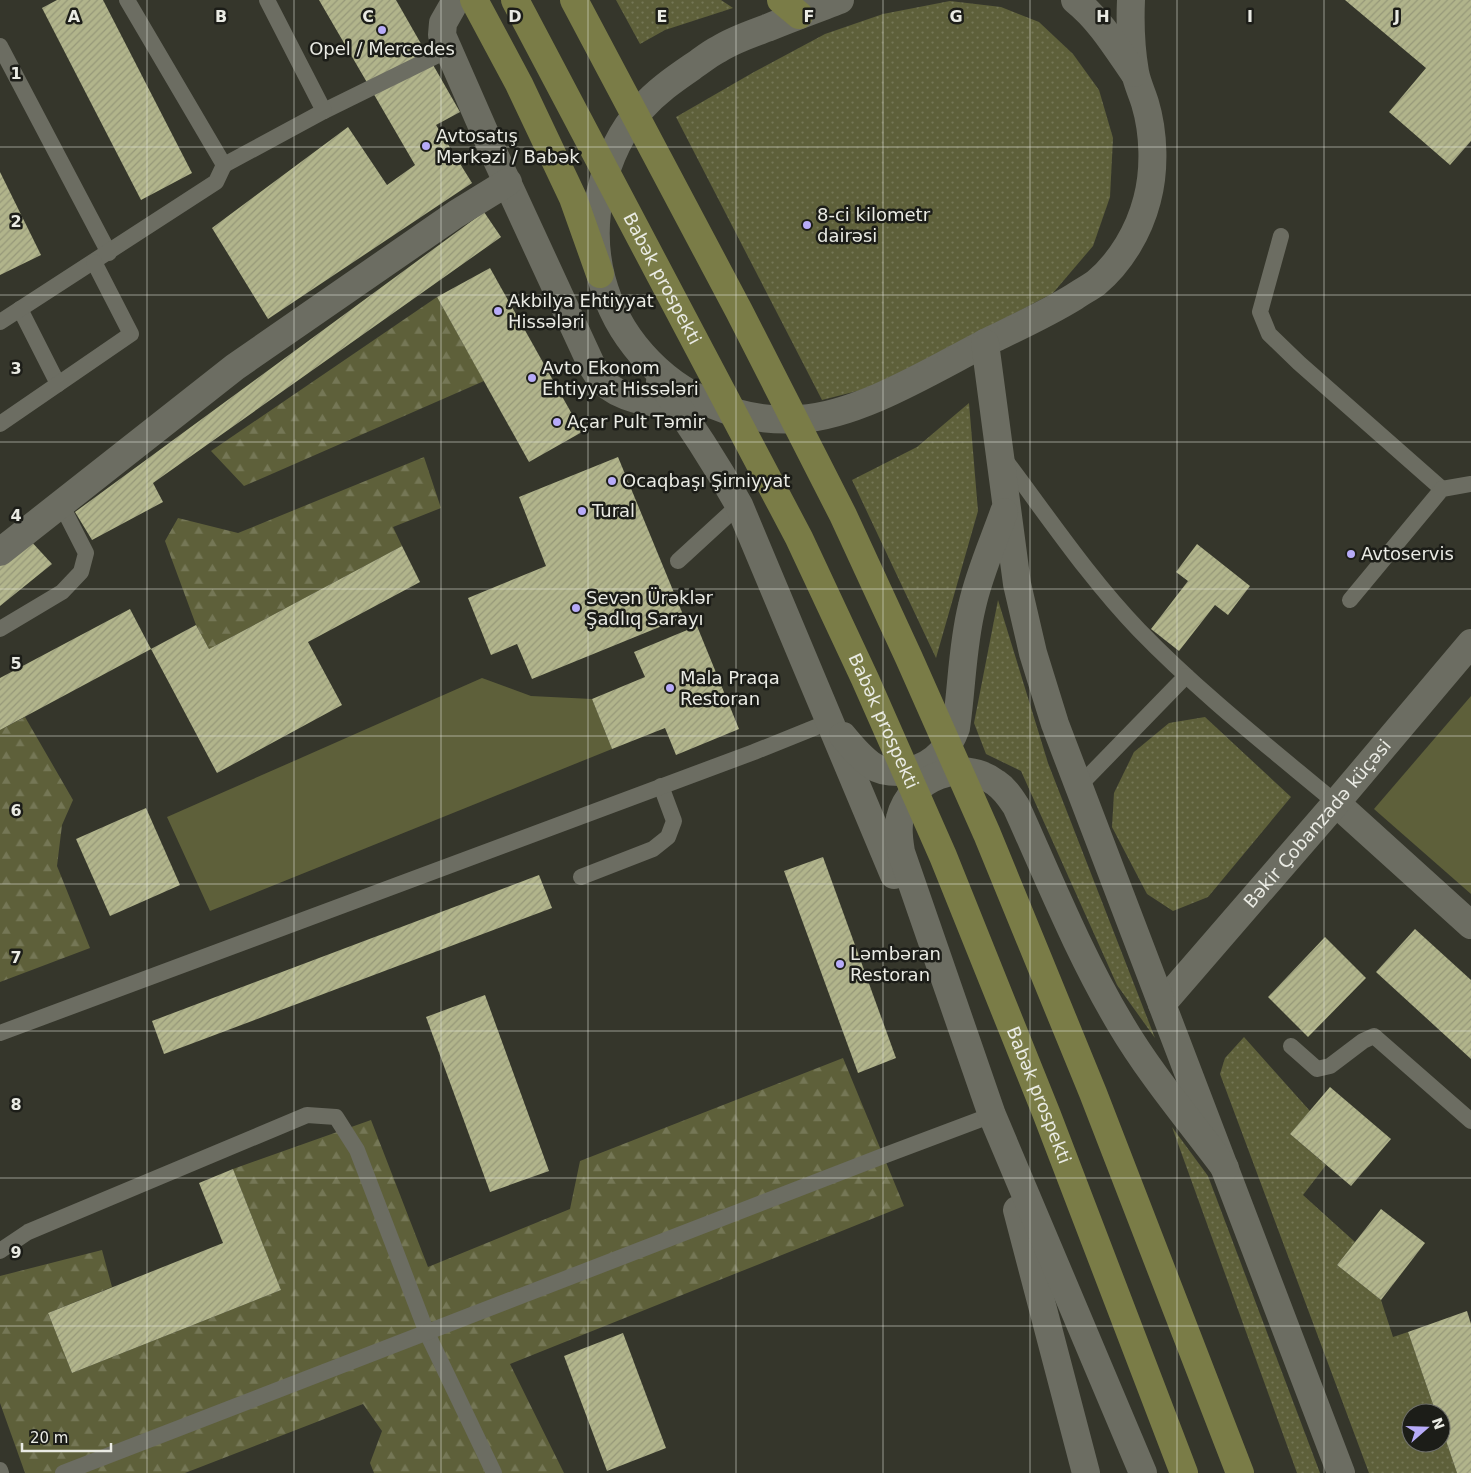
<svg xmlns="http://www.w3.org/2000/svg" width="1471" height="1473" viewBox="0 0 1471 1473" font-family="'DejaVu Sans',sans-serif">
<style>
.grass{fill:url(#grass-dots)}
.forest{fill:url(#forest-firs)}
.park{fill:#5e603a}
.building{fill:url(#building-hatch)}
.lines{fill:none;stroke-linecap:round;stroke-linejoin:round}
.service{stroke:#6c6d62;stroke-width:16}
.minor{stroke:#6c6d62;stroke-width:28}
.tertiary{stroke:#6c6d62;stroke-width:28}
.secondary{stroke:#6c6d62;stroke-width:28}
.primary{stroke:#7a7c47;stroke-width:28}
.grid{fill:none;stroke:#eaebe4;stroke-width:1;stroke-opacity:0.55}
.poi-dot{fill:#b7abf8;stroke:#1c1d18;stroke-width:2}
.labels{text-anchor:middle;stroke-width:5;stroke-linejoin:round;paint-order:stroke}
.poi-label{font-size:18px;fill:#eaebe4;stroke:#1c1d18;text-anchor:start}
.street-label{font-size:18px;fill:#eaebe4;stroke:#1c1d18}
.grid-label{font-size:16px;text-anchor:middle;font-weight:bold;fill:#eaebe4;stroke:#1c1d18;stroke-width:5;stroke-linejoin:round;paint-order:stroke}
</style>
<defs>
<pattern id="grass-dots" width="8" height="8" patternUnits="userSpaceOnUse" patternTransform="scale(1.25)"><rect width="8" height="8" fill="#5e603a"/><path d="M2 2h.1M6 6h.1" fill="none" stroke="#757756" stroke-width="1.8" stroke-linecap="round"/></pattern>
<pattern id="forest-firs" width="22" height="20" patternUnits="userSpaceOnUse" patternTransform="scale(1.25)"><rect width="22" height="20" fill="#5e603a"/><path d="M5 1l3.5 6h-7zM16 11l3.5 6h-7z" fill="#757756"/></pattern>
<pattern id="building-hatch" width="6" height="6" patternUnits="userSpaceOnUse" patternTransform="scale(1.25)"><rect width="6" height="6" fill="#b1b48b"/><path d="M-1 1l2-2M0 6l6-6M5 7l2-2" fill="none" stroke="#969879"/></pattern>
</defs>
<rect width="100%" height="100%" fill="#35362b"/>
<g class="grass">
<polygon points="616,0 721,0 733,8 665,30 640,44"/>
<polygon points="950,1 1001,7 1039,22 1073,54 1099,90 1113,138 1110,197 1093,246 1053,293 942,352 869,388 822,400 676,117 754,72 825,34 883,14"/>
<polygon points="969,403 978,511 936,658 852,480 917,447"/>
<polygon points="998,600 1048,763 1155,1038 1117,985 1021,771 986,754 974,723"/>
<polygon points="1205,717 1291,797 1208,897 1173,911 1147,894 1112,827 1114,793 1134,752 1169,723"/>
<polygon points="1244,1037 1310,1111 1290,1134 1326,1165 1303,1195 1355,1242 1337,1265 1381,1300 1393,1337 1408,1332 1436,1413 1411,1413 1411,1443 1441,1443 1441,1426 1457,1473 1369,1473 1220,1074 1225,1058"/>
<polygon points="1172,1127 1208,1176 1320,1473 1297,1473"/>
</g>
<g class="forest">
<polygon points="437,297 484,381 244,486 211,451"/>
<polygon points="424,457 441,508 393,527 402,546 209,649 196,625 165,541 178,518 238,533"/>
<polygon points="25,717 73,800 62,825 57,866 90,948 0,982 0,730"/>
<polygon points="843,1058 904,1206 510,1364 564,1473 374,1473 370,1463 382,1431 363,1404 185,1473 25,1473 0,1403 0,1276 102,1250 112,1287 48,1313 72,1373 281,1290 233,1169 371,1120 428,1267 570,1209 580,1161"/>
</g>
<g class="park">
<polygon points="482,678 531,696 592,699 612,749 210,911 167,817"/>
<polygon points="1471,696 1471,894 1374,809"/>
</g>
<g class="building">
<polygon points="57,0 103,0 192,173 141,200 42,8"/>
<polygon points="319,0 396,0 460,112 436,125 472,183 268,319 212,228 348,127 387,185 415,165"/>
<polygon points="1345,0 1471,0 1471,141 1450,165 1389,112 1426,68"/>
<polygon points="0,172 41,255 0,275"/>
<polygon points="484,212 501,237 153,483 163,502 92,540 75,512"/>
<polygon points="490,268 582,432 529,462 437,297"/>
<polygon points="618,457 684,617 532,679 517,644 491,655 468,598 546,566 519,497"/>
<polygon points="29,539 52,564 0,606 0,563"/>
<polygon points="1197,544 1250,586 1228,615 1215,605 1179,651 1151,629 1188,581 1176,572"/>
<polygon points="402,546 420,582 308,642 342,705 217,773 151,649 196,625 209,649"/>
<polygon points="130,609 151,649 0,730 0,678"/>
<polygon points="697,626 739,729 676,755 665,728 612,749 592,699 645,677 634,652"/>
<polygon points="146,808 180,885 110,916 76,839"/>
<polygon points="823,857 896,1058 858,1073 784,871"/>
<polygon points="539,875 552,908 164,1054 152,1021"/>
<polygon points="1415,929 1471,980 1471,1059 1376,972"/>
<polygon points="1325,937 1366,978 1308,1037 1268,997"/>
<polygon points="485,995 549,1171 490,1192 426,1017"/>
<polygon points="1330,1087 1391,1139 1351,1186 1290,1134"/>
<polygon points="233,1169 281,1290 72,1373 48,1313 223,1243 199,1183"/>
<polygon points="1381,1209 1425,1243 1381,1300 1337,1265"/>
<polygon points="1467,1311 1471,1324 1471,1473 1457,1473 1441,1426 1441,1413 1436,1413 1408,1332"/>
<polygon points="623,1333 666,1448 607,1471 564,1356"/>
</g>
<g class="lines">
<g class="service">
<polyline points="0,46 109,253"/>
<polyline points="324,111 448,50"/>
<polyline points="224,165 324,111 267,0"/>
<polyline points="1281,236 1260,312 1269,334 1299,363 1442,489"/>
<polyline points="20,309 58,384"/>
<polyline points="0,322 216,182 224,165 127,0"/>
<polyline points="0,424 131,334 94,262"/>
<path d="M1003,457C1047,515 1088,577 1139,630C1200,693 1269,747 1336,803"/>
<polyline points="678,561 739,505"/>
<polyline points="1350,600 1442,489 1471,484"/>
<polyline points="0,629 62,592 81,572 86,553 61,504"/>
<polyline points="1078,787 1186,676"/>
<polyline points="581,877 653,849 668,837 674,821 661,786"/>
<polyline points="0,1033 754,752 831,721"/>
<polyline points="1291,1046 1317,1069 1330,1066 1363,1041 1374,1036 1471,1121"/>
<polyline points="0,1251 28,1232 307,1115 336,1117 357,1150 427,1333 494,1473"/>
<polyline points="0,1470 1,1473"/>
<polyline points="63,1473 883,1156 992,1115"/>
</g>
<g class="minor">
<path d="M456,0L443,23L442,35L495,156L592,366C595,371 599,377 603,382C626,404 665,403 695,408"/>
<polyline points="0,552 235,367 456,214 508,182"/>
<polyline points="1336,803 1471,925"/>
</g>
<path class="tertiary" id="s1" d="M1162,1004L1336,803L1471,643"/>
<g class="secondary">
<path d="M840,0C816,9 791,18 767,28C751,34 733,40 719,49C709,54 701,61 692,67C673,80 656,92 641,109C621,131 608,160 601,190C571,314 674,428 800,419C862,415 937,367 993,339C1020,326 1048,313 1074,297C1081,292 1089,288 1096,283C1121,262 1139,231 1147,200C1155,170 1154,133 1145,103C1142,93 1137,83 1135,72C1131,49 1130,23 1131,0"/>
<path d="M1075,0C1100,20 1116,47 1134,73"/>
<polyline points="985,343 1017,584 1033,653 1055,724 1341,1473"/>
<path d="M660,382C689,422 715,462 739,505L894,875"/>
<path d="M843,736C852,747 861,758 873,766C880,771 891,772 899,772C927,771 947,753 956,728C962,687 962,646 972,606C979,574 993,543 1004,512"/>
<polyline points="1017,1210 1086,1473"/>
<path d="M1143,1473L992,1115L901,852C899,840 897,829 900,818C910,777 962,757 996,783C1005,789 1010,797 1016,806C1049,879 1079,954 1120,1023C1150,1074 1189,1120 1225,1168"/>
</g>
<g class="primary">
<polyline points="474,0 519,84 573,198 600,274"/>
<path id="s2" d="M515,0L799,538L865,679L943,856L1047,1115L1184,1473"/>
<polyline points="574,0 739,311 843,515 909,658 987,834 1093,1093 1240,1473"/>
<polyline points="781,0 799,15"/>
</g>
</g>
<path class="grid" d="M147,0V1473M294,0V1473M441,0V1473M588,0V1473M736,0V1473M883,0V1473M1030,0V1473M1177,0V1473M1324,0V1473M0,147H1471M0,295H1471M0,442H1471M0,589H1471M0,736H1471M0,884H1471M0,1031H1471M0,1178H1471M0,1326H1471"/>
<g class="poi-dot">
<circle cx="382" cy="30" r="5"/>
<circle cx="426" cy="146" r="5"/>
<circle cx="807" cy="225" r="5"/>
<circle cx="498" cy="311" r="5"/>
<circle cx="532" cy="378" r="5"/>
<circle cx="557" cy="422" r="5"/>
<circle cx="612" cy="481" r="5"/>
<circle cx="582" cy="511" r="5"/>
<circle cx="1351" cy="554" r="5"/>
<circle cx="576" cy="608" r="5"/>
<circle cx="670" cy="688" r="5"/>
<circle cx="840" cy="964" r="5"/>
</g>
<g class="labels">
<g class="poi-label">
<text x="382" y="55" text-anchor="middle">Opel / Mercedes</text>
<text x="436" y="142">Avtosatış<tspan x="436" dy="21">Mərkəzi / Babək</tspan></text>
<text x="817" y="221">8-ci kilometr<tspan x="817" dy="21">dairəsi</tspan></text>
<text x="508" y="307">Akbilya Ehtiyyat<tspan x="508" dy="21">Hissələri</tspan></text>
<text x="542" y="374">Avto Ekonom<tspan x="542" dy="21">Ehtiyyat Hissələri</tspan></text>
<text x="567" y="428">Açar Pult Təmir</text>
<text x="622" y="487">Ocaqbaşı Şirniyyat</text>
<text x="592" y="517">Tural</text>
<text x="1361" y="560">Avtoservis</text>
<text x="586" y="604">Sevən Ürəklər<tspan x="586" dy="21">Şadlıq Sarayı</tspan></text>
<text x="680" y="684">Mala Praqa<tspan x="680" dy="21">Restoran</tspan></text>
<text x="850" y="960">Ləmbəran<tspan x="850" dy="21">Restoran</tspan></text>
</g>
<g class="street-label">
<text dy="6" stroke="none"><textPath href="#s2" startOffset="315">Babək prospekti</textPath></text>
<text dy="6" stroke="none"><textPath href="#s2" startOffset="810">Babək prospekti</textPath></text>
<text dy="6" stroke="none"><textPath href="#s1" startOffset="238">Bəkir Çobanzadə küçəsi</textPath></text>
<text dy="6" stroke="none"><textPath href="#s2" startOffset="1215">Babək prospekti</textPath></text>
</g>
</g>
<g class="grid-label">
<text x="74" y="22">A</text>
<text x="221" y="22">B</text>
<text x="368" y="22">C</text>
<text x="515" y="22">D</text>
<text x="662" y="22">E</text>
<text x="809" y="22">F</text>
<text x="956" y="22">G</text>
<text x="1103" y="22">H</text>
<text x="1250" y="22">I</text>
<text x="1397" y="22">J</text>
<text x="16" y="79">1</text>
<text x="16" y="227">2</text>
<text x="16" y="374">3</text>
<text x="16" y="521">4</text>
<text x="16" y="669">5</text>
<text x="16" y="816">6</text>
<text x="16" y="963">7</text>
<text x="16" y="1110">8</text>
<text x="16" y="1258">9</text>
</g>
<g transform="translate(1426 1428) rotate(70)"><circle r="24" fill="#1c1d18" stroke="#6e6f6a"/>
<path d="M0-4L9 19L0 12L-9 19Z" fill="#b7abf8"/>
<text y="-8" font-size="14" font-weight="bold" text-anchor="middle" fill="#eaebe4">N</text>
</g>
<path d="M22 1443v8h89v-8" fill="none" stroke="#eaebe4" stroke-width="2.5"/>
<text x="30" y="1443" font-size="15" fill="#eaebe4" stroke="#1c1d18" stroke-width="4" paint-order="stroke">20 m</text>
</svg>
